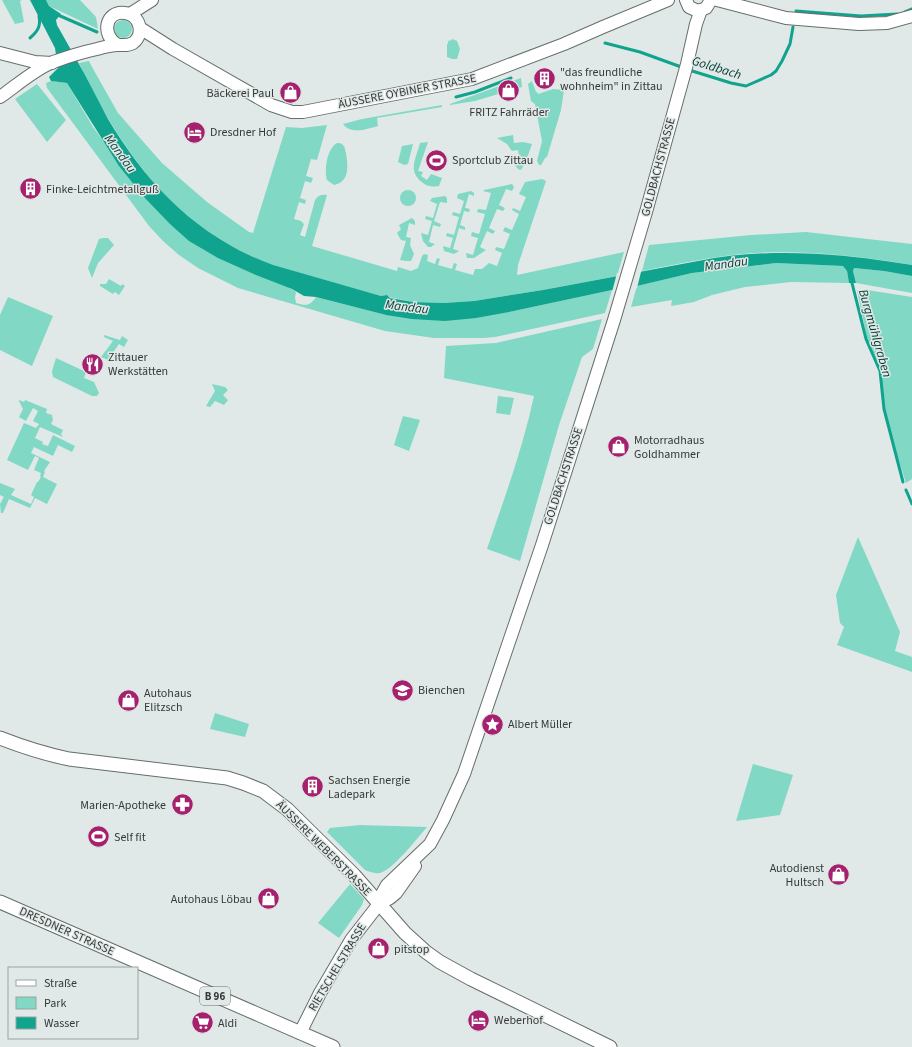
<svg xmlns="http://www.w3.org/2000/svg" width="912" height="1047" viewBox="0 0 912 1047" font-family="'Source Sans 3',sans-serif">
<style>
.green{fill:#81d8c5}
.water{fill:#10a38d}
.pier{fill:#e0e9e7}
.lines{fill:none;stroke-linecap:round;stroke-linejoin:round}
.stream{stroke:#10a38d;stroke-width:3}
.secondary-casing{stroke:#666e6c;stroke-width:14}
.primary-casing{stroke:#666e6c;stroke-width:15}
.secondary{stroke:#fff;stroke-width:12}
.primary{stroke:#fff;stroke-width:13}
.labels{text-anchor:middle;stroke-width:3;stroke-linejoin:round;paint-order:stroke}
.shield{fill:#e0e9e7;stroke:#696e6c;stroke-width:1}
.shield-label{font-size:11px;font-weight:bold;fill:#363938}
.poi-label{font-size:12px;fill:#363938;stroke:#e0e9e7;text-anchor:start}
.street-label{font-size:12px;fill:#363938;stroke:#e0e9e7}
.water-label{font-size:13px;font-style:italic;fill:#003830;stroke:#e0e9e7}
</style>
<rect width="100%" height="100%" fill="#e0e9e7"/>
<g class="green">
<polygon points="2,0 22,0 20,1 24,22 15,24"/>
<polygon points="46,0 80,0 96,17 98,29 49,6"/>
<circle cx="123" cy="29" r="9"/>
<polygon points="452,39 457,41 460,49 457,59 452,59 447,57 447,45 449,40 451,41"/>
<path d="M89,61L92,67L118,113L162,163L207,202L249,232L253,233L286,127L302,128L327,125L317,160L311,159L306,176L313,178L311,183L305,181L300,198L306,200L305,204L299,202L294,219L301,221L304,224L300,235L305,237L315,200C318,195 322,194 327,195L312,246L397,271L398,267L411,271L418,268L422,256L424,254L428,255L427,261L435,264L437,258L440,259L438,265L452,269L454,263L457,264L455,270L473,275L475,269H482L489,263L497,266L502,253L495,250L496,247L504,249L510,234L503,231L505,227L512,230L519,214L512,210L513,208L520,211L526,197L519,194L525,182L542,179L546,181L518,265L517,275L624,252L617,276L543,290L474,301L444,303L413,302L389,297L387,295L381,296C354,289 327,281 299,273C286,269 272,266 259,260C190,229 147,183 109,120C98,102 89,82 79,63Z"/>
<polygon points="521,78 522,87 475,101 450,105 450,104"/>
<path d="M51,81L67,83L93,127L144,197L296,292L295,297L296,303C306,306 310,306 316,297L386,315L509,312L612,290L605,313L495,337L484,338H434L385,331L238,288L198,268L179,255L163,241L149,226L47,88L46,83Z"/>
<polygon points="532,81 536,92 537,92 538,94 553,89 564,90 561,110 547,157 545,158 541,165 539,165 537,161 542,141 535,104 531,101 528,84"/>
<polygon points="37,84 66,120 47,142 15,99"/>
<path d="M442,105V107L377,118L378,126C367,129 351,135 343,124L362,119Z"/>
<polygon points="513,135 514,143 523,142 532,144 526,161 521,170 518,169 514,164 520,162 518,150 512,151 507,144 497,138"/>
<path d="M428,142L418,171L423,172L421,176L427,180L431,174L442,178L439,186C433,187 428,187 423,183C407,171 416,159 420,143Z"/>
<path d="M337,143C339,143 341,143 343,145C345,147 345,150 346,153C348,166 350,182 334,185L327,180C324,169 327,149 337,143Z"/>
<polygon points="413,144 408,164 404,165 398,162 402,146"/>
<polygon points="512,184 514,187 512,191 506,189 499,205 505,208 503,211 497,209 489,228 495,231 493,234 487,231 480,247 486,250 474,258 467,258 466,253 473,255 478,238 471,236 472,232 479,234 485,214 477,212 478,209 486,210 491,193 483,191 484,190"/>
<circle cx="408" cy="198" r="8"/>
<polygon points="471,191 474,193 474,196 469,194 465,208 470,209 469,212 464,211 460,225 465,227 465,230 459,228 453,249 459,251 454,254 444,251 443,246 450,248 453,238 446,236 447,233 454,235 459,217 452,215 453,212 460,214 464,201 457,198 458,194"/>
<polygon points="445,196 447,198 447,203 440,202 434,221 441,224 440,227 433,225 429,242 435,244 431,247 428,247 423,241 421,233 428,235 432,221 425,219 426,216 433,218 437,204 430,201 432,198"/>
<polygon points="412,218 415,221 415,225 409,223 406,237 411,238 410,245 414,254 411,261 406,261 400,260 406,241 401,240 397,233 401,229 399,225"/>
<path d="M806,232L912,244V265C853,255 792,248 732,255C702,259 672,265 642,271L649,245L751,235Z"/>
<polygon points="103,238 108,238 114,245 98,263 92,278 88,268 99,239"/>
<polygon points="776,263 843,266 847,271 849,283 791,282 745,287 712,295 694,302 671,306 672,300 631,307 637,286 692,273"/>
<polygon points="854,268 884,271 912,276 912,293 856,283 853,271"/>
<polygon points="109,279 121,286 122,284 125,286 119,295 115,292 113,294 100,286 100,284 106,284"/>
<polygon points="857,290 867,290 912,297 912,479 906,483 894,445 885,409 880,368 867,339"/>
<polygon points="8,297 53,316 32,366 0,350 0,315"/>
<path d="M602,319L593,349L582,357L559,425L520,561L487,549C504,499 523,448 534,396L444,378L446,346L496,343Z"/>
<polygon points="104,335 120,340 122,336 128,340 124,347 119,344 108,360 101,357 113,341 104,337"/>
<polygon points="56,358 86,372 84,378 94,382 99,393 97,396 92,396 53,377 52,371"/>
<polygon points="212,384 225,387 228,390 223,395 228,400 224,405 215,401 210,407 206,406 215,391"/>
<polygon points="498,396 514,398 510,415 496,413"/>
<polygon points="19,400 24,402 25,400 47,409 46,413 52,415 53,420 51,424 63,430 61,434 63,437 40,427 35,438 43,442 42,444 48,446 53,435 75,446 72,452 58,445 53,456 34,447 31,453 50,462 44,471 45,472 43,477 57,484 47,504 35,498 30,508 9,499 3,513 1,513 0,504 4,497 0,495 0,483 15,489 11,495 31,504 34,497 31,495 37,482 38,482 41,477 40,476 41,473 34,470 39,458 35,456 28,470 7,460 24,423 36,428 39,424 33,421 38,411 33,408 26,421 19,417 23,409 19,401"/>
<polygon points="403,416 420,420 409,451 394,445"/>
<polygon points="858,537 900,632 895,651 912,657 912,672 837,645 844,627 840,623 836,595"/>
<polygon points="215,713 249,724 245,737 210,729"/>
<polygon points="753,764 793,775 780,815 736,821"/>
<path d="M360,825L427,827C418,837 393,870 380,873C376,874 370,872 365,870L327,832L330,828Z"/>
<polygon points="350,884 364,899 362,905 339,938 318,923"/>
</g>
<path class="water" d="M30,0H46L49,6L61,14L56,20L57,25C66,41 75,57 84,73C92,88 100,104 108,119C148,186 199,238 273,265L381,296L387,295L390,298L413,302L444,303L474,301L543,290L714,258C780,248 846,254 912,265V276L884,271L854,268L853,271L856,283H849L847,271L843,266L776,263L692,273L637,286L612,290L509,312L476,318L445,321L412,319L386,315L316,297L304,296L292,289L256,275L218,258L189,241L170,224L144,197L119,166L67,83L51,81L49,77L58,68L55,48Z"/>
<polygon class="pier" points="642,268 637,288 612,292 617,273"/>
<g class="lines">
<g class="stream">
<polyline points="796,11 861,16 897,14"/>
<polyline points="905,12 912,9"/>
<polyline points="58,15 97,32"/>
<path d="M30,38C38,31 41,26 39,16"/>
<polyline points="605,43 640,52 684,68"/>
<polyline points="689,70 731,83 746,86 771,75 776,71 782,61 790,44 793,27"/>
<polyline points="456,97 475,92 511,78"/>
<polyline points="851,279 866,339 880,371 884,409 903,482"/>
<polyline points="906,490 912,504"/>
</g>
<defs>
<g id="secondary">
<polyline points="686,0 689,7 698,11 706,8 711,0"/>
<polyline points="717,0 786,18 859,24 887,23 912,16"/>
<polyline points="130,14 152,0"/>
<polyline points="140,28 173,49 271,105 292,112 303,112 472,79 564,44 603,27 668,0"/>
<polyline points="0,53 35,62 52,63"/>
<path d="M0,97C16,86 35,69 53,62C67,57 83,52 97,49C104,47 112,45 118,45C124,45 128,46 133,43C145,34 140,15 125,13C106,10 100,35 118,45"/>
<polyline points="379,904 382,894 387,885 430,844 443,820 464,774 542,545 614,320 646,212 687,64 696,24 701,10"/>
<polyline points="300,1033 320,993 351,940 379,904 390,898 396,893 415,866"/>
</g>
<g id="primary">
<path d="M0,738C23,747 45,754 69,759L227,778L243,783L263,791L287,809L354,875L405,933L426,952L440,962L471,979L610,1047"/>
<polyline points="0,902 333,1047"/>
</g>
</defs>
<use href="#secondary" class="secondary-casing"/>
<use href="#primary" class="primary-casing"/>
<use href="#secondary" class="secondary"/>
<use href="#primary" class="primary"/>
</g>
<defs>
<symbol id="building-disc" viewBox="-11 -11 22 22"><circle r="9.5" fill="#a5206d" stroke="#e0e9e7"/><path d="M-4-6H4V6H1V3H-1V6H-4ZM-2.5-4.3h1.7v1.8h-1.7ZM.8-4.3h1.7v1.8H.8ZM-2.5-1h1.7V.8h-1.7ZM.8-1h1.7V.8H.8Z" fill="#fff"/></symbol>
<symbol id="shop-disc" viewBox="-11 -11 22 22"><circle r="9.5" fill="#a5206d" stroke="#e0e9e7"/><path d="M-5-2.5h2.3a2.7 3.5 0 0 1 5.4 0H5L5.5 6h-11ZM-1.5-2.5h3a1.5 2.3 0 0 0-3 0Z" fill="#fff"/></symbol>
<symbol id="hotel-disc" viewBox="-11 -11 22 22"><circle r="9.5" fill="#a5206d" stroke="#e0e9e7"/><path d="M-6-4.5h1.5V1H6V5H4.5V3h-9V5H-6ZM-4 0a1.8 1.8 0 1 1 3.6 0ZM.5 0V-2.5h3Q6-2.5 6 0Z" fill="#fff"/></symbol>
<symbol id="stadium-disc" viewBox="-11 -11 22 22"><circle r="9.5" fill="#a5206d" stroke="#e0e9e7"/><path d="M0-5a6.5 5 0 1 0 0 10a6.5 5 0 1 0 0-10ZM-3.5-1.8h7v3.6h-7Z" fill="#fff"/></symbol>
<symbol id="restaurant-disc" viewBox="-11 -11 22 22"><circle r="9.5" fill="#a5206d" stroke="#e0e9e7"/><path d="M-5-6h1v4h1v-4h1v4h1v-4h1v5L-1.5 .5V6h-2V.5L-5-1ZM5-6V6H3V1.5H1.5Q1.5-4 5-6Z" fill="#fff"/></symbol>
<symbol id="school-disc" viewBox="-11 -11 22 22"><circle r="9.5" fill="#a5206d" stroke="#e0e9e7"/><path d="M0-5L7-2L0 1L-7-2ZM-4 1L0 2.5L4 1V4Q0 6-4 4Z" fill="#fff"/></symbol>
<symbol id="sight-disc" viewBox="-11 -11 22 22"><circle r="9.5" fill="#a5206d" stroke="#e0e9e7"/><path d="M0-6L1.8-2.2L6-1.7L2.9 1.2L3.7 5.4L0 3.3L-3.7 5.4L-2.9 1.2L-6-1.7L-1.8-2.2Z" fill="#fff"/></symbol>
<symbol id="pharmacy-disc" viewBox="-11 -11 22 22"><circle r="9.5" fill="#a5206d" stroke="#e0e9e7"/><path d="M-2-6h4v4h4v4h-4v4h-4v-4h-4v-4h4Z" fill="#fff"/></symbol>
<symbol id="supermarket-disc" viewBox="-11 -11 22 22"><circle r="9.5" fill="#a5206d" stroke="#e0e9e7"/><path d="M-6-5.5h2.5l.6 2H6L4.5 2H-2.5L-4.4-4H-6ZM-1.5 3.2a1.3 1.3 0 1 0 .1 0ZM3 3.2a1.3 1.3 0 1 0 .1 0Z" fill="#fff"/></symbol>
</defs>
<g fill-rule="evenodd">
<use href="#building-disc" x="532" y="66" width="25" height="25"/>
<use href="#shop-disc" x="496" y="78" width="25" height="25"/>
<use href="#shop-disc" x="278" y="80" width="25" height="25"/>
<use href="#hotel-disc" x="182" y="120" width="25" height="25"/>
<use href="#stadium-disc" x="424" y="148" width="25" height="25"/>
<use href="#building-disc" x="18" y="176" width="25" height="25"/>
<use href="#restaurant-disc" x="80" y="352" width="25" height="25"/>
<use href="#shop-disc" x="606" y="434" width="25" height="25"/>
<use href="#school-disc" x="390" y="678" width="25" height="25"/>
<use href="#shop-disc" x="116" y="688" width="25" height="25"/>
<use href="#sight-disc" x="480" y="712" width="25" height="25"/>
<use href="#building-disc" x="300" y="774" width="25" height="25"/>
<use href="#pharmacy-disc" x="170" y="792" width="25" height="25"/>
<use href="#stadium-disc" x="86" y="824" width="25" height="25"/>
<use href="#shop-disc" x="826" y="862" width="25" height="25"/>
<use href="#shop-disc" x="256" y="886" width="25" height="25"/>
<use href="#shop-disc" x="366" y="936" width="25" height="25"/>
<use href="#hotel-disc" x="466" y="1008" width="25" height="25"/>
<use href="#supermarket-disc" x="190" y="1010" width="25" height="25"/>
</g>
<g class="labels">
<rect class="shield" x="200" y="987" width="30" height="18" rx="3"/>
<g class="shield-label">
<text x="215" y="1000">B 96</text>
</g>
<g class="poi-label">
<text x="560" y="76">"das freundliche<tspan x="560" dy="14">wohnheim" in Zittau</tspan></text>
<text x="274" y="97" text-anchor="end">Bäckerei Paul</text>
<text x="509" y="116" text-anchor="middle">FRITZ Fahrräder</text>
<text x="210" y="136">Dresdner Hof</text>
<text x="452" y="164">Sportclub Zittau</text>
<text x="46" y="193">Finke-Leichtmetallguß</text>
<text x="108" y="361">Zittauer<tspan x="108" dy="14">Werkstätten</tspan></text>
<text x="634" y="444">Motorradhaus<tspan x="634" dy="14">Goldhammer</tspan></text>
<text x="418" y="694">Bienchen</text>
<text x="144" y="697">Autohaus<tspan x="144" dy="14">Elitzsch</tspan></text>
<text x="508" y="728">Albert Müller</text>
<text x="328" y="784">Sachsen Energie<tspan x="328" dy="14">Ladepark</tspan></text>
<text x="166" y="809" text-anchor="end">Marien-Apotheke</text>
<text x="114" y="841">Self fit</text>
<text x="824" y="872" text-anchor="end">Autodienst<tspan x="824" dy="14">Hultsch</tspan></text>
<text x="252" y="903" text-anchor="end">Autohaus Löbau</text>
<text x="394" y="953">pitstop</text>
<text x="494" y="1024">Weberhof</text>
<text x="218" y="1027">Aldi</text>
</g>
<g class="street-label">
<text transform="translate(407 91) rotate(-11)" y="4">ÄUSSERE OYBINER STRASSE</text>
<text transform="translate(658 167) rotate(-75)" y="4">GOLDBACHSTRASSE</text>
<text transform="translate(563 476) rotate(-72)" y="4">GOLDBACHSTRASSE</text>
<text transform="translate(324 848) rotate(45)" y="4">ÄUSSERE WEBERSTRASSE</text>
<text transform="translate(67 931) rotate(24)" y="4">DRESDNER STRASSE</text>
<text transform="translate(337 967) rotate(-59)" y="4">RIETSCHELSTRASSE</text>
</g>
<g class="water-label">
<text transform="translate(717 67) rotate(17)" y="5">Goldbach</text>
<text transform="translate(121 153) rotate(54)" y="5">Mandau</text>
<text transform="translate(726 263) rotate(-8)" y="5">Mandau</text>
<text transform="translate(407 306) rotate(7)" y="5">Mandau</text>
<text transform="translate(876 333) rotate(74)" y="5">Burgmühlgraben</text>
</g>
</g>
<rect x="8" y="967" width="130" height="72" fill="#e0e9e7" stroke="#9ca3a1"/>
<rect x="16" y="980" width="20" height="6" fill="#ffffff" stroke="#9ca3a1"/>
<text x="44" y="987" font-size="12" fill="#363938">Straße</text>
<rect x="16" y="997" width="20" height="12" fill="#81d8c5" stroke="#9ca3a1"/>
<text x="44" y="1007" font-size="12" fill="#363938">Park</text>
<rect x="16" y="1017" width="20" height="12" fill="#10a38d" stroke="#9ca3a1"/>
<text x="44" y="1027" font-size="12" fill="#363938">Wasser</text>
</svg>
